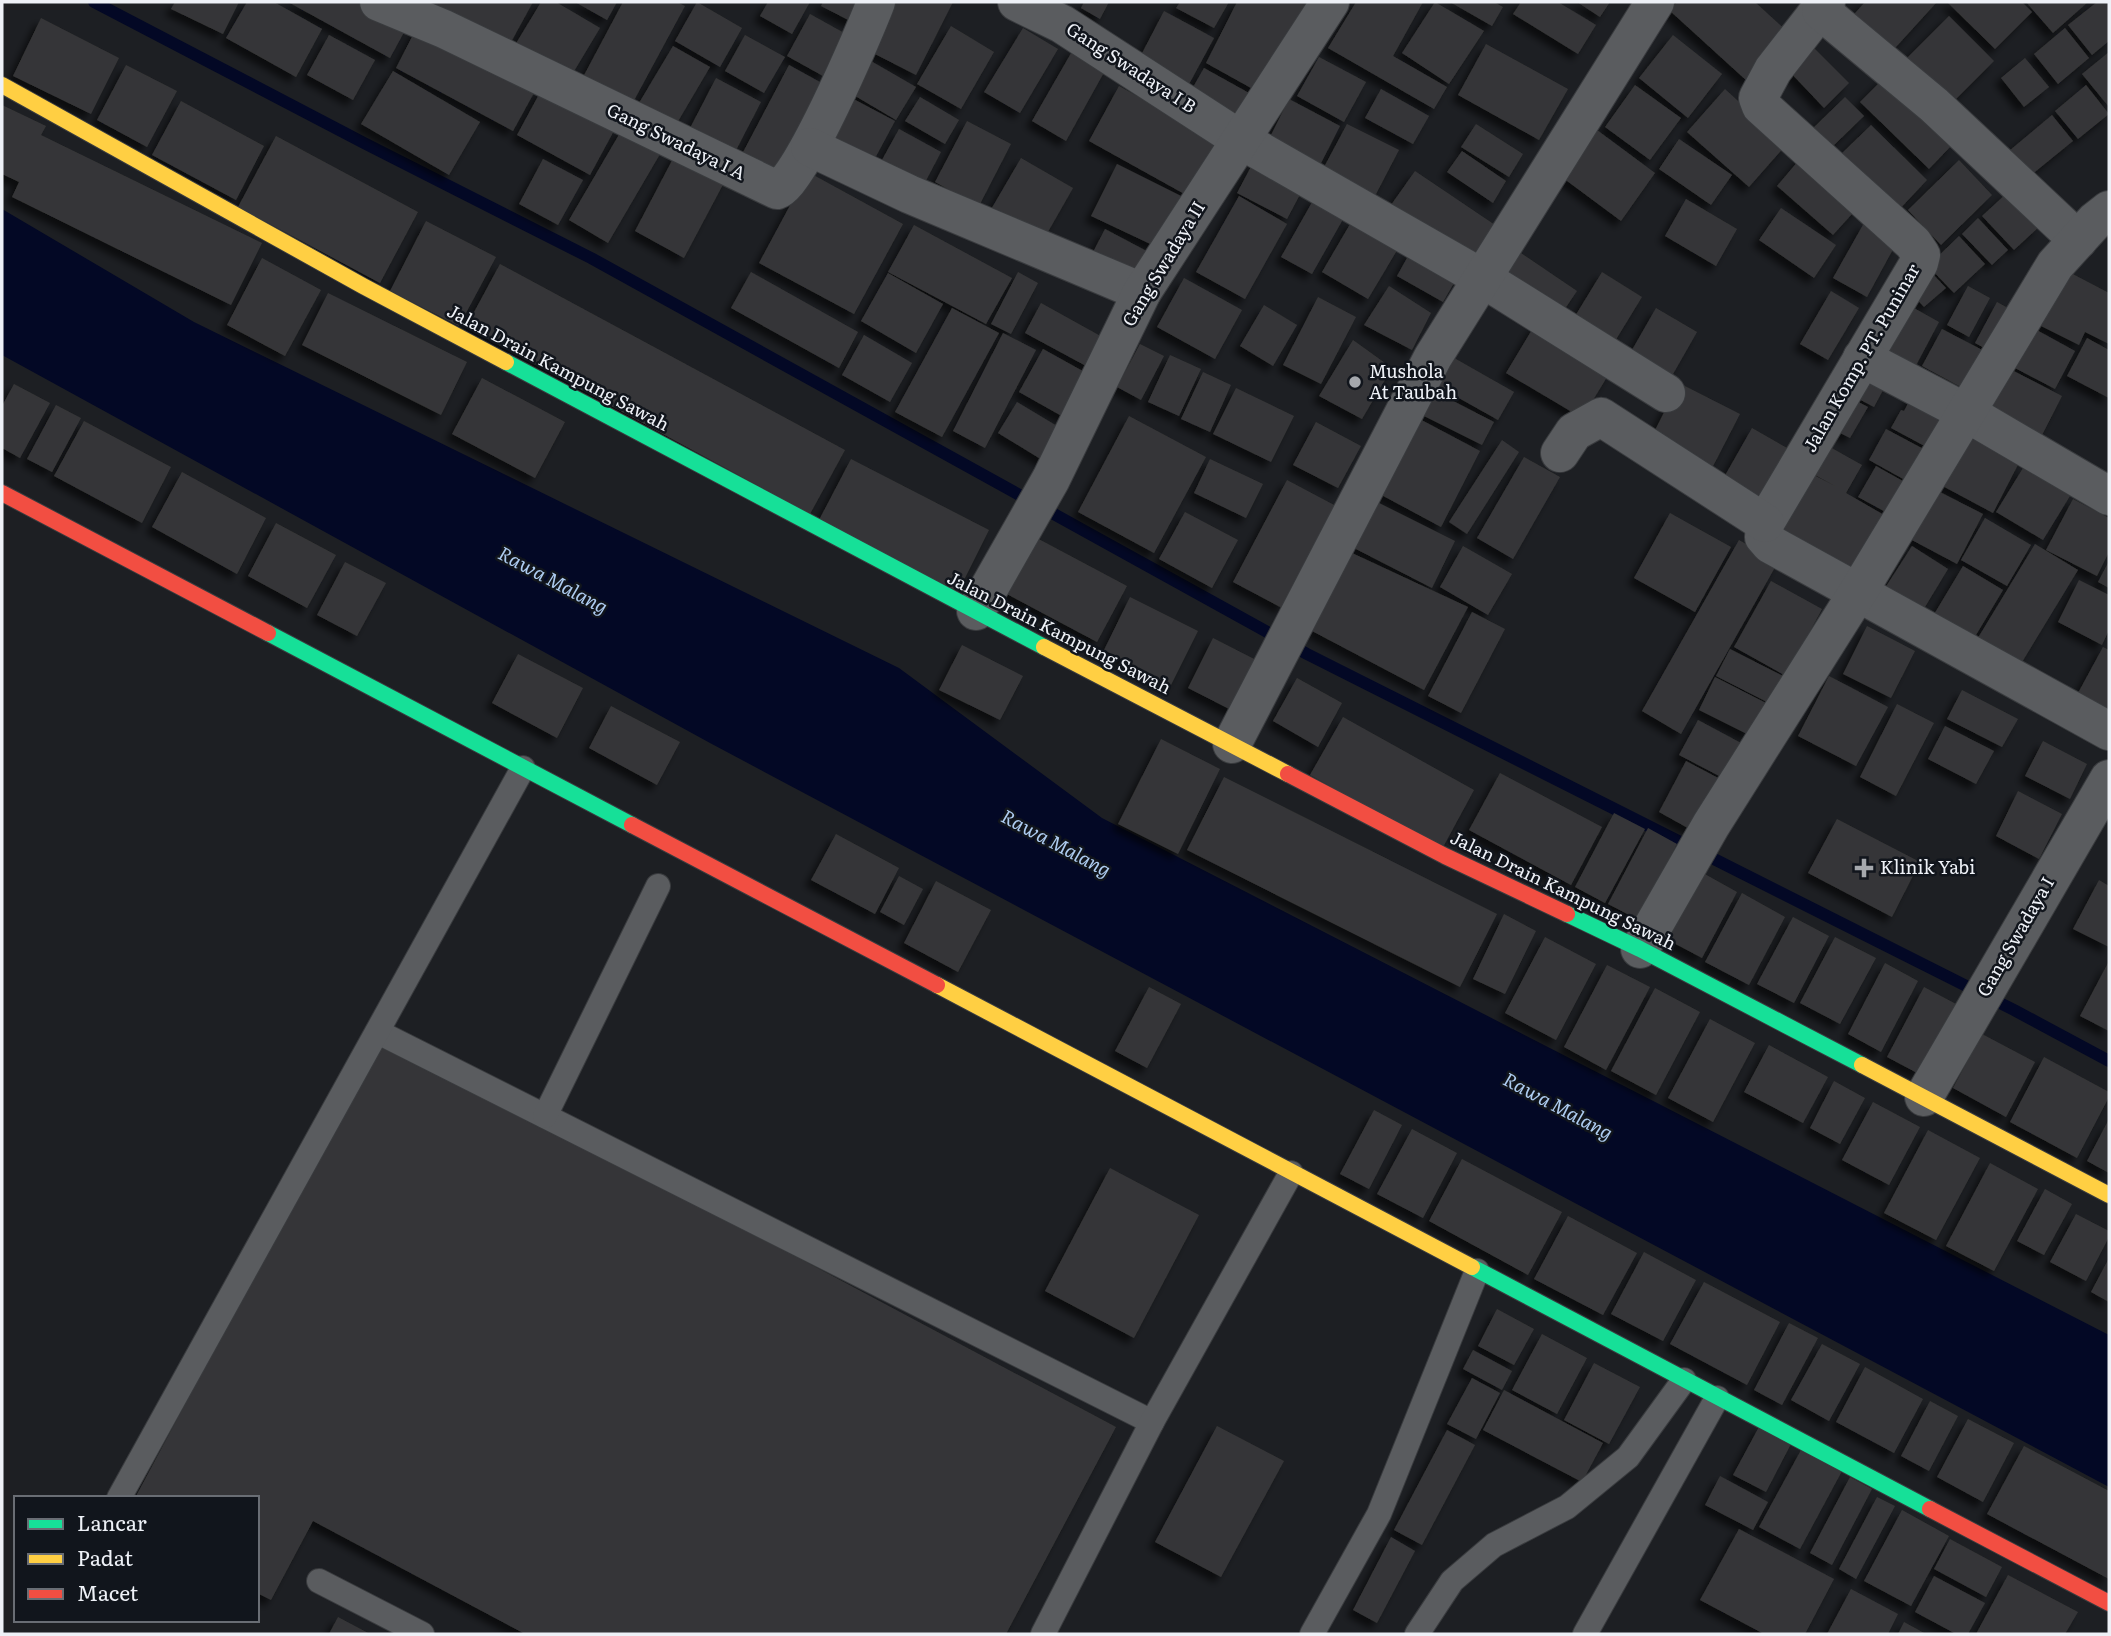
<svg xmlns="http://www.w3.org/2000/svg" width="2111" height="1636" viewBox="0 0 2111 1636" font-family="Literata,serif">
<style>
.water{fill:#030825}
.lines{fill:none;stroke-linecap:round;stroke-linejoin:round}
.stream{stroke:#030825;stroke-width:12}
.building{fill:#363637;filter:url(#shadow)}
.lane-casing{stroke:#393b3e;stroke-width:26}
.street-casing{stroke:#393b3e;stroke-width:40}
.fast-casing{stroke:#393b3e;stroke-width:18}
.slow-casing{stroke:#393b3e;stroke-width:18}
.jam-casing{stroke:#393b3e;stroke-width:18}
.lane{stroke:#5a5c5f;stroke-width:24}
.street{stroke:#5a5c5f;stroke-width:38}
.fast{stroke:#16e098;stroke-width:16}
.slow{stroke:#ffcf43;stroke-width:16}
.jam{stroke:#f24e42;stroke-width:16}
.poi-dot{fill:#a5a8ad;stroke:#11151c;stroke-width:2.5}
.labels{text-anchor:middle;stroke-width:5;stroke-linejoin:round;paint-order:stroke}
.street-label{font-size:18px;fill:#eef1f7;stroke:#11151c}
.poi-label{font-size:18px;fill:#eef1f7;stroke:#11151c;text-anchor:start}
.water-label{font-size:19px;font-style:italic;fill:#aeccf0;stroke:#11151c}
</style>
<defs>
<filter id="shadow"><feDropShadow dx="-6" dy="6" stdDeviation="3.5" flood-color="#0009"/></filter>
</defs>
<rect width="100%" height="100%" fill="#1d1f23"/>
<polygon class="water" points="2,209 194,322 899,668 1102,818 2109,1335 2109,1487 710,743 2,355"/>
<g class="lines">
<polyline class="stream" points="94,2 364,143 591,258 1307,654 2014,1010 2109,1061"/>
</g>
<g class="building">
<polygon points="175,2 239,2 223,34 171,9"/>
<polygon points="247,2 274,2 322,29 296,77 226,38"/>
<polygon points="288,2 369,2 409,23 390,58"/>
<polygon points="432,2 533,2 505,53 427,10"/>
<polygon points="541,2 556,2 600,28 567,83 512,50"/>
<polygon points="575,2 617,2 607,20"/>
<polygon points="623,2 677,2 685,6 631,106 582,79"/>
<polygon points="697,2 742,28 720,67 675,41"/>
<polygon points="768,2 810,2 792,34 760,16"/>
<polygon points="823,2 865,2 854,23 821,6"/>
<polygon points="894,2 953,2 916,75 869,51"/>
<polygon points="1084,2 1109,2 1100,19 1081,8"/>
<polygon points="1180,2 1229,2 1214,28 1176,8"/>
<polygon points="1237,2 1313,2 1260,93 1206,63"/>
<polygon points="1356,2 1423,2 1393,56 1447,87 1434,109 1328,48"/>
<polygon points="1435,2 1484,31 1449,84 1402,53"/>
<polygon points="1450,2 1494,2 1503,7 1492,26"/>
<polygon points="1521,2 1558,2 1596,25 1578,54 1513,14"/>
<polygon points="1577,2 1610,2 1600,17"/>
<polygon points="1677,2 1755,2 1791,35 1748,82 1669,10"/>
<polygon points="1865,2 1937,2 1886,58 1847,22"/>
<polygon points="1947,2 2022,2 2032,12 1995,49"/>
<polygon points="2026,2 2088,2 2053,33"/>
<polygon points="2097,2 2109,2 2109,41 2092,55 2068,25"/>
<polygon points="1164,11 1214,38 1188,86 1139,59"/>
<polygon points="810,14 846,34 823,76 787,56"/>
<polygon points="1949,16 1994,61 1952,103 1907,58"/>
<polygon points="41,18 119,58 91,114 13,76"/>
<polygon points="951,26 994,52 961,109 917,84"/>
<polygon points="417,27 535,91 513,131 396,68"/>
<polygon points="1023,28 1058,49 1020,113 984,92"/>
<polygon points="2065,28 2089,58 2058,84 2034,54"/>
<polygon points="329,35 375,60 353,100 307,75"/>
<polygon points="745,35 785,57 764,93 725,71"/>
<polygon points="1673,35 1722,74 1688,118 1639,78"/>
<polygon points="1486,44 1568,89 1539,140 1458,95"/>
<polygon points="1811,45 1849,83 1824,108 1787,69"/>
<polygon points="673,46 710,67 670,135 633,113"/>
<polygon points="1074,48 1107,67 1066,141 1032,121"/>
<polygon points="2109,52 2109,107 2082,74"/>
<polygon points="864,57 916,87 896,120 845,90"/>
<polygon points="1319,57 1366,82 1344,122 1297,96"/>
<polygon points="2025,58 2049,87 2024,107 2001,78"/>
<polygon points="126,65 177,91 147,147 97,120"/>
<polygon points="789,65 829,87 781,178 741,156"/>
<polygon points="1204,68 1258,98 1242,127 1188,96"/>
<polygon points="393,71 480,122 449,175 361,124"/>
<polygon points="1885,77 1953,144 1929,169 1860,102"/>
<polygon points="716,78 761,102 733,156 688,132"/>
<polygon points="1635,85 1681,118 1650,160 1605,127"/>
<polygon points="2086,85 2109,114 2078,139 2055,111"/>
<polygon points="1119,86 1218,141 1188,196 1089,141"/>
<polygon points="543,87 616,127 590,175 517,135"/>
<polygon points="1381,89 1429,116 1413,144 1365,118"/>
<polygon points="1725,89 1786,145 1749,187 1687,132"/>
<polygon points="846,95 895,121 867,173 818,147"/>
<polygon points="920,97 959,120 945,144 905,121"/>
<polygon points="1845,97 1864,116 1827,152 1808,133"/>
<polygon points="1289,99 1340,126 1319,167 1268,141"/>
<polygon points="181,101 264,146 236,200 152,155"/>
<polygon points="2,105 46,126 41,135 262,243 231,305 12,197 19,182 2,174"/>
<polygon points="2052,115 2073,141 2024,181 2003,156"/>
<polygon points="967,121 1011,144 979,206 935,182"/>
<polygon points="1347,124 1399,150 1375,196 1323,169"/>
<polygon points="1476,124 1523,154 1509,177 1461,147"/>
<polygon points="1871,125 1927,180 1896,213 1839,156"/>
<polygon points="624,126 663,149 608,243 569,220"/>
<polygon points="899,129 941,152 920,192 877,169"/>
<polygon points="1597,130 1655,173 1621,221 1563,178"/>
<polygon points="276,136 418,212 380,283 238,207"/>
<polygon points="1679,139 1732,175 1711,205 1659,169"/>
<polygon points="677,151 727,177 684,258 635,231"/>
<polygon points="1462,151 1506,181 1493,203 1447,172"/>
<polygon points="1804,154 1861,204 1833,235 1777,186"/>
<polygon points="1021,158 1073,188 1041,244 986,218"/>
<polygon points="543,159 583,180 558,225 519,204"/>
<polygon points="1959,160 1992,195 1941,245 1908,210"/>
<polygon points="1254,161 1304,187 1287,219 1237,193"/>
<polygon points="1117,164 1187,199 1163,250 1091,216"/>
<polygon points="1415,171 1498,227 1474,262 1391,205"/>
<polygon points="808,172 903,224 854,314 759,263"/>
<polygon points="2008,192 2040,226 2014,250 1982,216"/>
<polygon points="1239,196 1287,224 1245,299 1196,272"/>
<polygon points="1315,197 1346,214 1312,274 1281,257"/>
<polygon points="1686,199 1737,229 1716,266 1665,236"/>
<polygon points="1781,208 1836,245 1814,278 1759,240"/>
<polygon points="1978,218 2008,250 1992,265 1962,234"/>
<polygon points="1353,219 1399,247 1368,299 1322,272"/>
<polygon points="426,221 496,257 459,326 390,291"/>
<polygon points="1864,223 1897,242 1867,297 1833,278"/>
<polygon points="914,225 1012,278 986,324 888,272"/>
<polygon points="1105,229 1158,257 1144,281 1093,252"/>
<polygon points="1959,236 1985,264 1954,293 1928,266"/>
<polygon points="1412,249 1458,276 1443,302 1397,276"/>
<polygon points="1518,251 1577,291 1560,316 1501,277"/>
<polygon points="262,258 321,290 285,356 227,325"/>
<polygon points="500,264 845,450 810,514 466,327"/>
<polygon points="1930,271 1946,288 1924,307 1909,291"/>
<polygon points="2067,271 2109,293 2109,344 2085,332 2079,345 2039,325"/>
<polygon points="751,272 858,332 839,368 731,308"/>
<polygon points="1018,272 1038,283 1011,334 991,324"/>
<polygon points="1602,272 1642,297 1609,351 1569,326"/>
<polygon points="888,273 943,304 916,353 861,321"/>
<polygon points="1184,278 1242,310 1215,359 1157,327"/>
<polygon points="1389,286 1431,313 1412,350 1364,325"/>
<polygon points="1968,286 1990,298 1969,337 1947,325"/>
<polygon points="1831,291 1859,308 1828,360 1800,344"/>
<polygon points="328,293 467,362 441,415 302,345"/>
<polygon points="1318,297 1356,317 1321,384 1283,365"/>
<polygon points="1997,302 2019,314 1997,355 1975,343"/>
<polygon points="1041,303 1115,344 1099,373 1025,333"/>
<polygon points="1905,303 1939,322 1913,371 1879,353"/>
<polygon points="1264,305 1297,325 1273,366 1240,346"/>
<polygon points="952,308 999,333 942,437 895,412"/>
<polygon points="1656,308 1697,332 1669,381 1628,357"/>
<polygon points="1536,323 1612,369 1582,418 1506,373"/>
<polygon points="2033,328 2075,351 2055,389 2013,367"/>
<polygon points="1942,329 1990,354 1970,392 1922,366"/>
<polygon points="1003,333 1036,350 985,448 953,431"/>
<polygon points="864,335 912,363 890,402 842,375"/>
<polygon points="2087,338 2109,350 2109,398 2067,376"/>
<polygon points="1353,340 1392,368 1362,419 1319,396"/>
<polygon points="1140,344 1164,356 1141,400 1117,387"/>
<polygon points="1043,349 1099,380 1074,423 1019,392"/>
<polygon points="1170,355 1201,369 1179,416 1148,402"/>
<polygon points="1449,355 1514,392 1498,420 1432,383"/>
<polygon points="1867,365 1890,377 1874,407 1851,395"/>
<polygon points="2006,367 2062,396 2038,443 1982,414"/>
<polygon points="1203,372 1231,385 1210,432 1181,419"/>
<polygon points="482,378 565,422 535,478 452,434"/>
<polygon points="1679,383 1740,414 1710,472 1650,440"/>
<polygon points="14,384 50,403 20,458 2,448 2,406"/>
<polygon points="1236,388 1294,416 1271,462 1213,434"/>
<polygon points="1428,388 1494,422 1482,445 1416,412"/>
<polygon points="1915,390 1954,410 1932,450 1891,428 1901,410 1904,411"/>
<polygon points="1849,397 1868,407 1850,438 1832,429"/>
<polygon points="1017,402 1067,432 1047,463 998,433"/>
<polygon points="56,405 81,418 52,472 27,459"/>
<polygon points="1129,416 1206,457 1154,553 1078,512"/>
<polygon points="1414,416 1480,451 1441,527 1374,491"/>
<polygon points="84,421 171,467 142,523 54,476"/>
<polygon points="1316,422 1361,446 1338,488 1293,465"/>
<polygon points="1967,426 2023,455 1993,513 1937,483"/>
<polygon points="1752,428 1794,452 1761,510 1719,486"/>
<polygon points="1886,429 1931,453 1914,485 1869,460"/>
<polygon points="1502,440 1519,452 1467,534 1449,522"/>
<polygon points="1821,442 1862,465 1846,493 1891,519 1855,582 1775,537 1810,473 1835,486 1806,470"/>
<polygon points="1524,457 1560,477 1513,559 1477,538"/>
<polygon points="851,459 989,530 957,594 818,522"/>
<polygon points="1210,459 1263,484 1246,518 1194,493"/>
<polygon points="1876,466 1910,485 1893,516 1858,497"/>
<polygon points="2023,468 2070,496 2043,540 1996,512"/>
<polygon points="182,472 266,518 237,574 152,527"/>
<polygon points="1287,480 1336,506 1282,608 1233,582"/>
<polygon points="1936,490 1983,514 1957,564 1910,539"/>
<polygon points="1371,499 1455,541 1432,588 1348,545"/>
<polygon points="2073,499 2109,518 2109,552 2097,576 2046,550"/>
<polygon points="1185,512 1238,540 1212,588 1159,559"/>
<polygon points="1670,513 1731,547 1695,612 1634,578"/>
<polygon points="1985,518 2031,545 2007,586 1961,560"/>
<polygon points="276,523 336,555 307,608 248,576"/>
<polygon points="1033,536 1127,586 1097,642 1003,592"/>
<polygon points="1739,540 1778,562 1681,734 1642,711"/>
<polygon points="2035,544 2078,570 2016,672 1973,646"/>
<polygon points="1463,546 1512,574 1488,615 1440,587"/>
<polygon points="1912,546 1948,569 1922,612 1885,588"/>
<polygon points="1352,553 1468,607 1424,690 1312,631"/>
<polygon points="2109,561 2109,588 2098,582"/>
<polygon points="345,562 386,583 357,636 317,615"/>
<polygon points="1963,566 2003,590 1970,645 1930,621"/>
<polygon points="2079,580 2109,595 2109,630 2102,645 2058,622"/>
<polygon points="1771,581 1822,609 1786,676 1734,647"/>
<polygon points="1130,597 1198,631 1171,685 1104,650"/>
<polygon points="1472,612 1505,629 1461,713 1428,696"/>
<polygon points="1867,626 1915,651 1891,698 1843,674"/>
<polygon points="1213,638 1262,663 1237,713 1188,688"/>
<polygon points="962,645 1023,676 1000,720 939,690"/>
<polygon points="2103,647 2109,650 2109,709 2078,693"/>
<polygon points="1730,649 1783,676 1769,703 1716,676"/>
<polygon points="518,654 583,688 557,738 492,703"/>
<polygon points="1829,676 1888,707 1856,766 1798,736"/>
<polygon points="1715,677 1766,703 1749,735 1699,710"/>
<polygon points="1297,678 1342,703 1318,747 1273,721"/>
<polygon points="1962,690 2018,719 2002,747 1947,719"/>
<polygon points="1897,704 1934,723 1896,796 1860,777"/>
<polygon points="611,706 680,742 657,785 589,748"/>
<polygon points="1343,717 1474,790 1442,849 1310,775"/>
<polygon points="1698,720 1741,743 1723,778 1679,755"/>
<polygon points="1945,726 1994,751 1976,784 1928,759"/>
<polygon points="1161,739 1220,769 1178,854 1118,824"/>
<polygon points="2043,741 2087,764 2070,799 2025,776"/>
<polygon points="1686,761 1722,780 1695,832 1659,812"/>
<polygon points="1500,773 1602,827 1571,885 1469,830"/>
<polygon points="1224,777 1497,914 1460,987 1187,850"/>
<polygon points="2018,791 2062,814 2039,859 1996,836"/>
<polygon points="1614,813 1645,829 1605,903 1575,887"/>
<polygon points="1837,819 1920,862 1892,917 1808,873"/>
<polygon points="1648,828 1677,844 1637,919 1608,904"/>
<polygon points="836,834 899,868 875,914 811,880"/>
<polygon points="1703,873 1737,892 1702,958 1668,940"/>
<polygon points="899,876 923,889 904,925 880,912"/>
<polygon points="2099,880 2109,886 2109,947 2073,929"/>
<polygon points="936,881 991,910 958,972 904,943"/>
<polygon points="1742,893 1785,917 1749,985 1705,962"/>
<polygon points="1504,914 1536,931 1505,994 1473,979"/>
<polygon points="1793,917 1829,936 1794,1003 1757,984"/>
<polygon points="1545,937 1596,964 1556,1040 1505,1013"/>
<polygon points="1835,937 1876,958 1840,1024 1800,1003"/>
<polygon points="2109,961 2109,1031 2080,1016"/>
<polygon points="1885,963 1918,981 1881,1052 1848,1034"/>
<polygon points="1607,965 1650,987 1606,1070 1564,1047"/>
<polygon points="1149,987 1181,1004 1147,1068 1115,1051"/>
<polygon points="1924,987 1956,1004 1919,1074 1887,1057"/>
<polygon points="1655,988 1700,1012 1656,1095 1611,1071"/>
<polygon points="1710,1019 1755,1043 1713,1122 1668,1098"/>
<polygon points="1982,1034 2035,1062 2006,1117 1953,1088"/>
<polygon points="382,1036 1116,1427 1006,1634 525,1634 313,1521 271,1600 257,1593 257,1498 135,1498"/>
<polygon points="1769,1045 1828,1077 1803,1123 1744,1092"/>
<polygon points="2044,1057 2109,1092 2109,1097 2077,1158 2010,1122"/>
<polygon points="1834,1081 1865,1098 1840,1144 1810,1128"/>
<polygon points="1873,1102 1920,1127 1889,1185 1842,1160"/>
<polygon points="1374,1110 1402,1125 1369,1189 1340,1174"/>
<polygon points="2109,1119 2109,1173 2087,1161"/>
<polygon points="1412,1129 1457,1153 1423,1218 1377,1194"/>
<polygon points="1928,1130 1980,1158 1936,1240 1884,1213"/>
<polygon points="1462,1159 1562,1212 1528,1275 1429,1221"/>
<polygon points="1990,1163 2038,1189 1994,1271 1946,1246"/>
<polygon points="1110,1168 1199,1215 1134,1338 1045,1291"/>
<polygon points="2045,1189 2072,1204 2044,1255 2017,1241"/>
<polygon points="2076,1214 2109,1231 2109,1237 2086,1281 2050,1262"/>
<polygon points="1568,1216 1637,1253 1603,1315 1534,1279"/>
<polygon points="1644,1252 1696,1280 1663,1341 1611,1314"/>
<polygon points="2109,1258 2109,1302 2091,1292"/>
<polygon points="1704,1282 1780,1322 1747,1385 1670,1344"/>
<polygon points="1497,1309 1534,1329 1514,1365 1478,1346"/>
<polygon points="1789,1323 1818,1338 1782,1405 1754,1390"/>
<polygon points="1542,1334 1587,1358 1557,1414 1512,1390"/>
<polygon points="1822,1344 1860,1364 1829,1421 1791,1400"/>
<polygon points="1473,1350 1512,1371 1502,1390 1463,1369"/>
<polygon points="1594,1363 1640,1387 1609,1444 1564,1420"/>
<polygon points="1865,1367 1923,1399 1894,1453 1836,1422"/>
<polygon points="1472,1378 1500,1393 1476,1439 1447,1424"/>
<polygon points="1504,1390 1603,1443 1582,1482 1483,1430"/>
<polygon points="1930,1401 1958,1416 1929,1471 1901,1456"/>
<polygon points="1968,1419 2014,1443 1983,1502 1937,1477"/>
<polygon points="1760,1425 1792,1442 1766,1492 1733,1475"/>
<polygon points="1217,1426 1284,1461 1221,1577 1155,1542"/>
<polygon points="1447,1430 1475,1445 1422,1545 1394,1530"/>
<polygon points="2024,1446 2109,1491 2109,1579 1987,1514"/>
<polygon points="1801,1450 1842,1471 1800,1549 1759,1527"/>
<polygon points="1720,1476 1768,1502 1753,1530 1705,1505"/>
<polygon points="1850,1477 1872,1489 1832,1565 1810,1553"/>
<polygon points="1877,1497 1895,1506 1856,1579 1839,1569"/>
<polygon points="1902,1510 1949,1536 1911,1606 1864,1581"/>
<polygon points="1739,1529 1834,1579 1805,1634 1764,1634 1700,1600"/>
<polygon points="1391,1537 1415,1551 1377,1623 1353,1610"/>
<polygon points="1950,1539 2002,1567 1986,1597 1934,1569"/>
<polygon points="2008,1575 2078,1612 2065,1634 1976,1634"/>
<polygon points="1934,1576 1985,1603 1968,1634 1956,1634 1915,1612"/>
<polygon points="1851,1589 1898,1614 1888,1634 1827,1634"/>
<polygon points="338,1617 370,1634 329,1634"/>
<polygon points="1904,1622 1926,1634 1898,1634"/>
</g>
<g class="lines">
<defs>
<g id="lane">
<polyline points="378,1032 1152,1422"/>
<polyline points="545,1116 658,886"/>
<polyline points="119,1498 523,768"/>
<polyline points="319,1581 422,1634"/>
<polyline points="1043,1634 1152,1422 1291,1173"/>
<polyline points="1312,1634 1379,1514 1477,1271"/>
<polyline points="1417,1634 1452,1581 1494,1545 1567,1507 1628,1457 1684,1380"/>
<polyline points="1585,1634 1717,1398"/>
</g>
<g id="street">
<path d="M379,2L444,29L777,190C800,183 865,31 876,2"/>
<polyline points="1017,2 1062,24 1241,140 1482,278 1666,393"/>
<polyline points="1826,2 1773,70 1758,98 1761,106 1913,243 1921,255 1919,263 1765,523 1764,537 1770,544 2109,731"/>
<polyline points="1821,11 1934,105 2078,240"/>
<polyline points="810,147 909,194 1142,292"/>
<polyline points="1862,358 1967,413 2109,496"/>
<polyline points="1560,453 1574,432 1601,417 1765,523"/>
<polyline points="976,611 1051,479 1142,292 1330,2"/>
<polyline points="1232,744 1433,357 1655,2"/>
<polyline points="1640,949 1711,825 1858,592 2055,265 2095,221 2109,210"/>
<polyline points="1924,1097 2109,779"/>
</g>
<g id="fast">
<polyline points="506,362 1044,647"/>
<polyline points="268,633 632,825"/>
<polyline points="1567,914 1640,949 1862,1065"/>
<polyline points="1472,1267 1930,1509"/>
</g>
<g id="slow">
<polyline points="2,85 363,286 506,362"/>
<polyline points="1044,647 1288,774"/>
<polyline points="937,985 1472,1267"/>
<polyline points="1862,1065 2109,1195"/>
</g>
<g id="jam">
<polyline points="2,493 268,633"/>
<polyline points="1288,774 1445,856 1567,914"/>
<polyline points="632,825 937,985"/>
<polyline points="1930,1509 2109,1603"/>
</g>
</defs>
<use href="#lane" class="lane-casing"/>
<use href="#street" class="street-casing"/>
<use href="#fast" class="fast-casing"/>
<use href="#slow" class="slow-casing"/>
<use href="#jam" class="jam-casing"/>
<use href="#lane" class="lane"/>
<use href="#street" class="street"/>
<use href="#fast" class="fast"/>
<use href="#slow" class="slow"/>
<use href="#jam" class="jam"/>
</g>
<g class="poi-dot">
<circle cx="1355" cy="382" r="7"/>
<path d="M1860.5 857.5h7v7h7v7h-7v7h-7v-7h-7v-7h7z"/>
</g>
<g class="labels">
<g class="street-label">
<text transform="translate(1131 68) rotate(33)" y="6">Gang Swadaya I B</text>
<text transform="translate(676 142) rotate(26)" y="6">Gang Swadaya I A</text>
<text transform="translate(1164 264) rotate(-59)" y="6">Gang Swadaya II</text>
<text transform="translate(1862 358) rotate(-60)" y="6">Jalan Komp. PT. Puninar</text>
<text transform="translate(558 368) rotate(28)" y="6">Jalan Drain Kampung Sawah</text>
<text transform="translate(1059 633) rotate(27)" y="6">Jalan Drain Kampung Sawah</text>
<text transform="translate(1563 891) rotate(26)" y="6">Jalan Drain Kampung Sawah</text>
<text transform="translate(2016 937) rotate(-60)" y="6">Gang Swadaya I</text>
</g>
<g class="poi-label">
<text x="1369" y="378">Mushola<tspan x="1369" dy="21">At Taubah</tspan></text>
<text x="1880" y="874">Klinik Yabi</text>
</g>
<g class="water-label">
<text transform="translate(553 580) rotate(28)" y="7">Rawa Malang</text>
<text transform="translate(1056 843) rotate(28)" y="7">Rawa Malang</text>
<text transform="translate(1558 1106) rotate(28)" y="7">Rawa Malang</text>
</g>
</g>
<rect width="2111" height="1636" fill="none" stroke="#eef1f7" stroke-width="7"/>
<rect x="14" y="1496" width="245" height="126" fill="#11151c" stroke="#696d74" stroke-width="2"/>
<rect x="28" y="1519" width="35" height="10" fill="#16e098" stroke="#696d74" stroke-width="2"/>
<text x="77" y="1531" font-size="21" fill="#eef1f7">Lancar</text>
<rect x="28" y="1554" width="35" height="10" fill="#ffcf43" stroke="#696d74" stroke-width="2"/>
<text x="77" y="1566" font-size="21" fill="#eef1f7">Padat</text>
<rect x="28" y="1589" width="35" height="10" fill="#f24e42" stroke="#696d74" stroke-width="2"/>
<text x="77" y="1601" font-size="21" fill="#eef1f7">Macet</text>
</svg>
